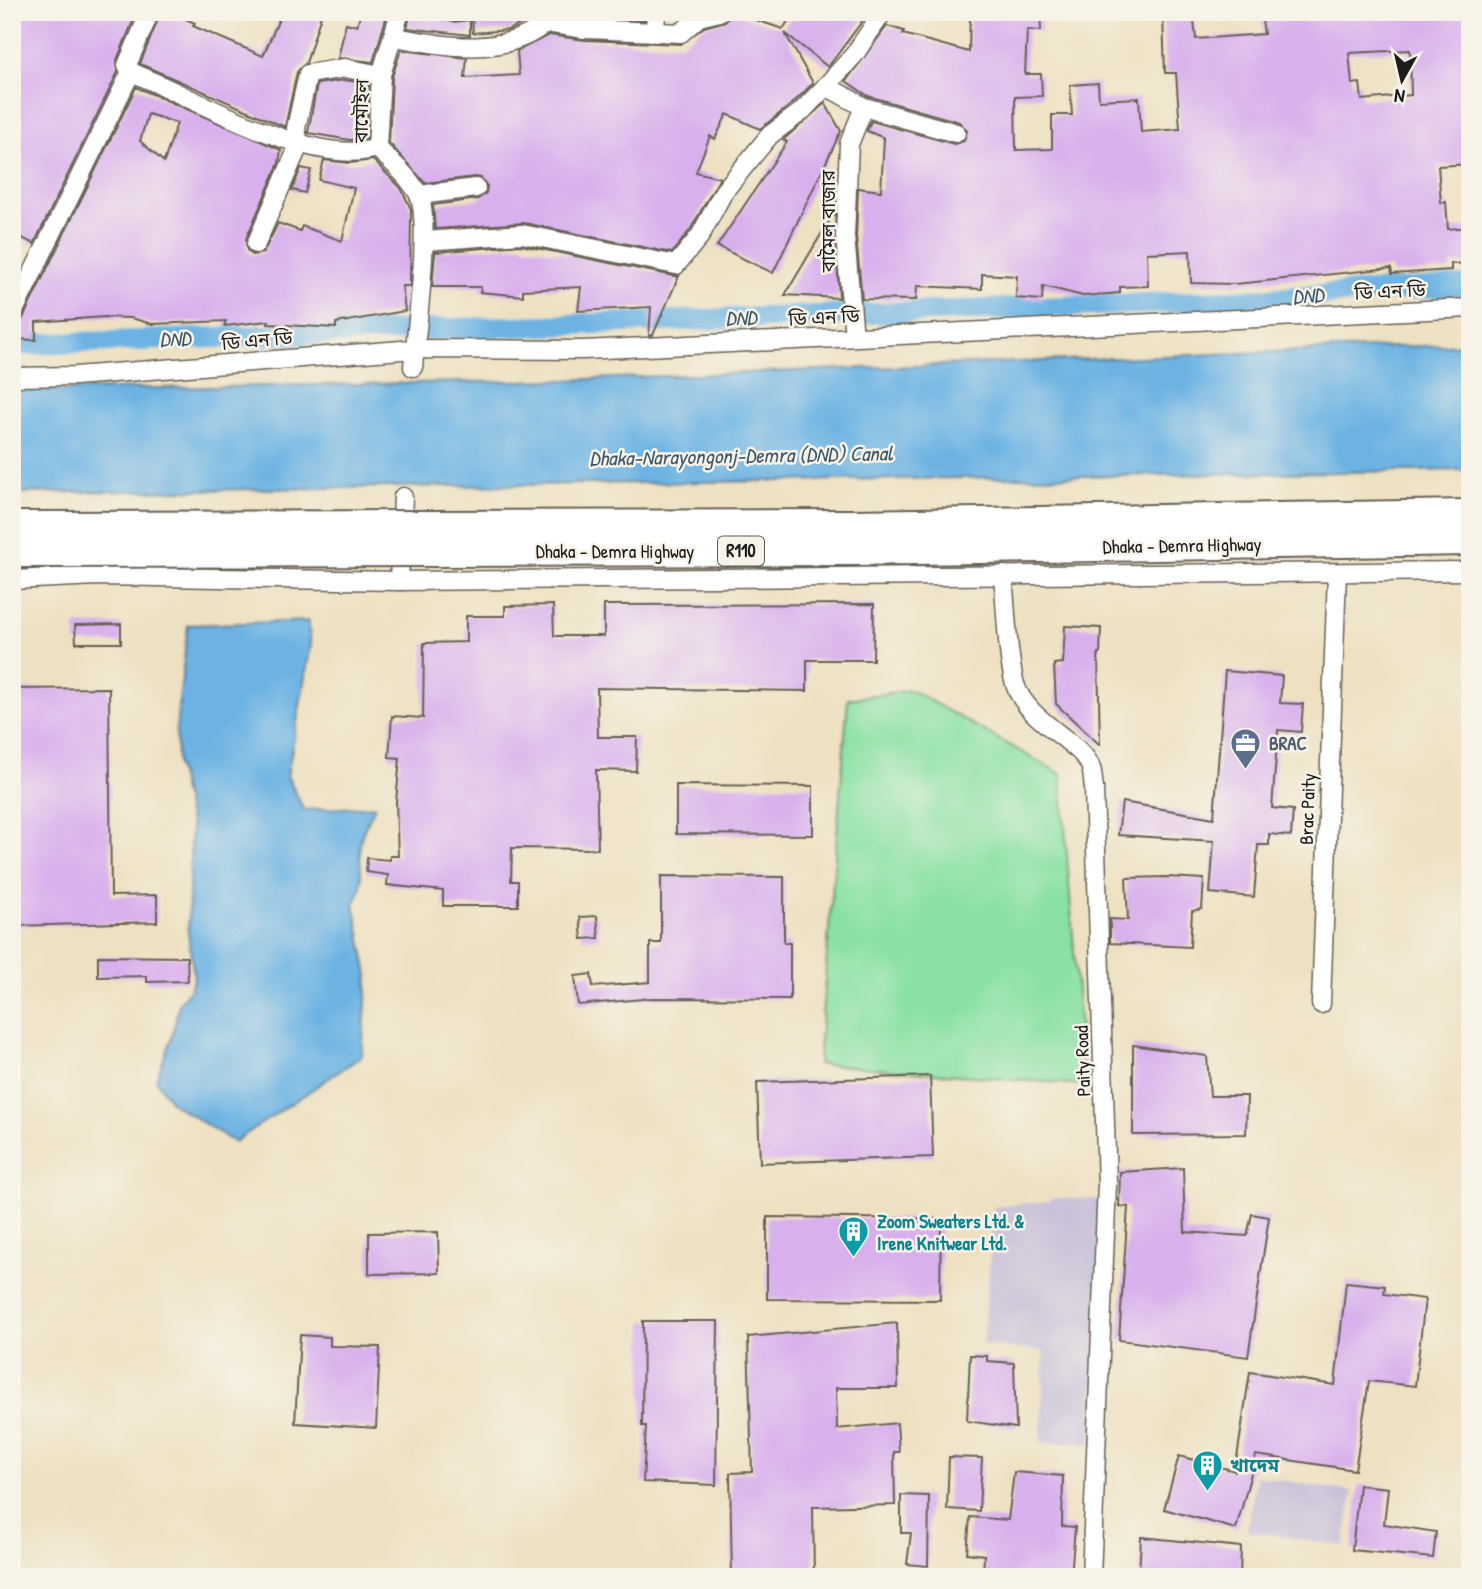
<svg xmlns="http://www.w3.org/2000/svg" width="1482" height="1589" viewBox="0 0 1482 1589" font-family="'Patrick Hand','Noto Sans Bengali',sans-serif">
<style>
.industrial{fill:#c8c0d8}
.green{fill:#89e1a5;stroke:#527e60;stroke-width:2}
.water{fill:#6cb3e3;stroke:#446880;stroke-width:2}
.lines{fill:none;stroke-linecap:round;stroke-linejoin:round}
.canal{stroke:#6cb3e3;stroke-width:21}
.building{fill:#d8b0ed;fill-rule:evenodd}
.minor-casing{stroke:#666156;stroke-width:21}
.minor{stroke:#fff;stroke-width:18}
.primary-bridge-casing{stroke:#666156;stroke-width:32;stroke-linecap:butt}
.primary-bridge{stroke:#fff;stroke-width:28}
.labels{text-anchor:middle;stroke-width:5;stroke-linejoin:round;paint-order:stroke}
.shield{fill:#f7f3e8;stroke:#5e5c59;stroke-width:2}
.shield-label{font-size:18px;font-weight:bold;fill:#1c1c1c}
.street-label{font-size:19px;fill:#1c1c1c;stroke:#f7f3e8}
.service-label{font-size:19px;font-weight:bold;fill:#4e5e75;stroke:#f7f3e8;text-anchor:start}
.culture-label{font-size:19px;font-weight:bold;fill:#0d838f;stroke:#f7f3e8;text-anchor:start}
.water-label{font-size:21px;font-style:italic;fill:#3c586c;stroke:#f7f3e8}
</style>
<rect width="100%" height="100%" fill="#f7f3e8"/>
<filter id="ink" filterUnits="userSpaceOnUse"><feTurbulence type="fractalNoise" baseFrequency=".0143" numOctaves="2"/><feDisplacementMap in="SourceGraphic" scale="14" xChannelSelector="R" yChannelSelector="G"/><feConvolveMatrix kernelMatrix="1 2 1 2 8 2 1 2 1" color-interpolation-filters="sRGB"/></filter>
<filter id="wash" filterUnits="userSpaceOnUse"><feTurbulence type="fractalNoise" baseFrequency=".00686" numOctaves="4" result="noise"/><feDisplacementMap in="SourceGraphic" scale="28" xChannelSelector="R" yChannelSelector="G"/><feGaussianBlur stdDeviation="1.57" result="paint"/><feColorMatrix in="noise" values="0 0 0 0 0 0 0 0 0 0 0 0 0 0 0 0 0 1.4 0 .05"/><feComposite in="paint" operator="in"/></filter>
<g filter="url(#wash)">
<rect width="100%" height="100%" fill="#eee1c2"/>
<g class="industrial">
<polygon points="1051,1198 1100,1199 1092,1444 1041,1442 1044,1351 983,1345 994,1207 1050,1201"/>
<polygon points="1256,1476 1353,1492 1344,1546 1247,1531"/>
</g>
<polygon class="green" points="911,690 1061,774 1084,1085 818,1064 848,699"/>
<g class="water">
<polygon points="1470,344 1470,470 12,493 12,391 565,380"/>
<path d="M308,621L311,645L287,776L304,810L375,806C371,817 361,831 360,843C358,863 367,885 354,903L368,975L362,1056L234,1142L172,1103L156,1080L173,1033L179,1003L189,991L194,978L188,933L191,827L177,765L176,728L188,625Z"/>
</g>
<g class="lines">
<polyline class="canal" points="12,345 1243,300 1470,285"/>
</g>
<g id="blocks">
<g class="building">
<polygon points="12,12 137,12 117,60 118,72 34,244 12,233"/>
<polygon points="161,12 185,12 183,18 195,23 193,26 263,56 282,12 322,12 306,63 297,72 285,127 140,64"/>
<polygon points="361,12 388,12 373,62 338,58 346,23 357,26"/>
<polygon points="411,12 453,22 470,20 470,35 407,28"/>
<polygon points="504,12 525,12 532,19 508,30 473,33 472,16 495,16"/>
<polygon points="569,12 645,12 644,20 586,18 569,15"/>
<polygon points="732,12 783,29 794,12 869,12 828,67 785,33 813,83 793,103 760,129 727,114 715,139 710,136 696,172 720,178 690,230 672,253 524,223 435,229 433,205 478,199 486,193 487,186 481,178 475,177 425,183 389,143 392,77 401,50 467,58 465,78 519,75 517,51 549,35 585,40 681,44 704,27 726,21"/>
<path d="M970,12H1040L1041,31L1027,30L1025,74H1041L1042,96L1015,97L1016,150L1052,149V115H1072L1070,85L1098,83L1099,100L1139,98L1141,132L1180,129L1176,73H1165L1163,15L1193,12L1196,39L1264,34L1261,12H1470V164L1438,166L1441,203L1446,202L1448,229L1470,227V263L1451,264V270L1392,274L1391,268L1235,284L1191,283L1190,251L1147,253L1148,286L1120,287V293L1083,296L1043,286L1042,300L1016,298L1017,276L982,274V289L917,286L916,300L862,299L856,236L858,188L881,191L884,138L867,131L871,121L954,144L964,141L967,131L959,122L868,96L846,81L887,26L904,31L903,34L969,52ZM1410,50L1411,95L1362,100L1360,83L1352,84L1349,53Z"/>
<polygon points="345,80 369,84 366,138 350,140 308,133 317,84"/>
<path d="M136,87L281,150L279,163L246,239L247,250L252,255L263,253L278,223L300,231L302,226L342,241L354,188L319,180L324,160L350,163L373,160L401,188L411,209L410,286H402L405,311L336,323V328L268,324L269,321L224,326L226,321L152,324L131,318L104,317L36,322V340L12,339V326L22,320ZM148,114L177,123L164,162L140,141Z"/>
<polygon points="825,103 841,131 773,273 717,246 787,142 783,140"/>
<polygon points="301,168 311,170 305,193 292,190"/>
<polygon points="835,211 839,298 785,295"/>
<polygon points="521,245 674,276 679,276 653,335 649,336 651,307 578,311 581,287 523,290 523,296 480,292 481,287 432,287 435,252"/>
<polygon points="874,604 873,660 807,660 807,691 597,688 598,737 637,737 636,771 596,770 598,849 512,848 511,881 518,881 518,906 443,906 443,891 387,885 388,875 366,872 367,858 390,860 390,856 398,856 396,802 400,758 389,757 392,716 423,718 424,643 466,642 466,616 505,616 505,606 553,605 554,636 604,636 604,605"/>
<polygon points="121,624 121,643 76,643 75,625"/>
<polygon points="1065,626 1101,628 1100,653 1098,653 1100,745 1056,704 1054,664 1063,663"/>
<polygon points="1225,671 1282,676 1280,703 1303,704 1301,732 1278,730 1272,808 1293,810 1291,836 1269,834 1269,845 1258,845 1254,897 1210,893 1214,841 1118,835 1122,802 1214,818"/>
<polygon points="109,688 111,896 157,895 157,922 12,926 12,689"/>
<polygon points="676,785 813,786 813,835 676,834"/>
<polygon points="661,876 784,877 784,943 790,943 790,999 653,998 578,1005 575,976 591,974 593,987 650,982 650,943 661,943"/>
<polygon points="1167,877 1204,879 1202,909 1192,911 1190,947 1110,943 1110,919 1128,920 1126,878"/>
<polygon points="597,916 599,938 582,939 580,917"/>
<polygon points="98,956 187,957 188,981 147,982 147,976 98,977"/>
<polygon points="1133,1045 1207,1056 1210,1096 1247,1096 1246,1134 1133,1135"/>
<polygon points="930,1076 933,1157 760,1163 757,1082"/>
<polygon points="1183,1168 1185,1232 1247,1236 1252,1214 1269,1217 1248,1357 1119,1340 1128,1207 1119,1206 1120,1172"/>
<polygon points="767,1217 941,1219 940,1300 767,1299"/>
<polygon points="438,1232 439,1273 369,1274 369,1233"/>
<polygon points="1346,1282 1385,1286 1384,1294 1425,1299 1415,1386 1369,1381 1355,1470 1256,1455 1236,1529 1164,1509 1179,1456 1235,1471 1250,1372 1335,1385"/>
<polygon points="643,1321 718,1321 716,1485 643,1482 646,1426 642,1426"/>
<polygon points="897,1323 898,1388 836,1388 837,1429 897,1423 899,1452 894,1452 895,1505 813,1507 814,1577 732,1577 730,1473 752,1472 748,1337"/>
<polygon points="300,1335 330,1337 330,1346 380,1347 376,1428 295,1423"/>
<polygon points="970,1355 987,1356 987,1361 1014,1363 1016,1428 967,1421"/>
<polygon points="949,1457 982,1458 979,1511 947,1509"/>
<polygon points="1014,1472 1063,1476 1062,1526 1075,1527 1071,1577 983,1577 984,1555 967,1553 970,1517 1008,1520"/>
<polygon points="1359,1485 1388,1488 1384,1524 1436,1532 1433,1558 1352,1550"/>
<polygon points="901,1495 929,1496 928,1566 907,1564 911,1533 901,1533"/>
<polygon points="1141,1537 1241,1547 1240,1577 1139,1577"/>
</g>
</g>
</g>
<g filter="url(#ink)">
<use href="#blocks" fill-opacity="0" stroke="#666156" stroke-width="2"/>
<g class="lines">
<defs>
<g id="minor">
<path d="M400,12L381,75L377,148C392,162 408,176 418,193C432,219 416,332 413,367"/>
<polyline points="655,33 656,12"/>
<path d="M395,37C445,46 503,58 546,23L585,29L681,33L699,17L719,12"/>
<path d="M131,72C193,97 313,169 377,148"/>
<polyline points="826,86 864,107 956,133"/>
<polyline points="419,195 476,188"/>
<polyline points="425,241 522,234 676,265 700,236 724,191 770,135 801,112 826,86 854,55 883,12"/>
<polyline points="256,244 299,145 296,128 308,74 345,68 381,75"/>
<polyline points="12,315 131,72 127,65 150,12"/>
<polyline points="854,337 845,236 849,144 864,107"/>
<polyline points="12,377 75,376 414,349 583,350 1470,308"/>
<path d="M1003,575C1006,605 1007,657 1015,684C1026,722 1083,742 1091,768C1093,774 1093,783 1094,789L1107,1184L1091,1577"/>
<polyline points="12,580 98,576 399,581 1470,571"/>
<polyline points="399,581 403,497"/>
<polyline points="1321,1004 1337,574"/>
</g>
</defs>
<use href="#minor" class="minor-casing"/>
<use href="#minor" class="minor"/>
<defs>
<g id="primary-bridge">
<polyline points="12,526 852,524 1470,514"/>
<polyline points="12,553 852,551 1470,541"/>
</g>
</defs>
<use href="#primary-bridge" class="primary-bridge-casing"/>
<use href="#primary-bridge" class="primary-bridge"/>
</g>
</g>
<defs>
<symbol id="office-pin" viewBox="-11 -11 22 30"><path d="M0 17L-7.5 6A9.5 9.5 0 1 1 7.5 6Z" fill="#5c6f8a" stroke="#f7f3e8"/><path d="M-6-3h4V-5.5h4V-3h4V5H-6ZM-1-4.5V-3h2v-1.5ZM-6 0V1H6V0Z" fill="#fff"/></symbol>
<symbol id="building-pin" viewBox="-11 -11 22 30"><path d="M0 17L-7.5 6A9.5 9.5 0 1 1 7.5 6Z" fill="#0f9aa8" stroke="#f7f3e8"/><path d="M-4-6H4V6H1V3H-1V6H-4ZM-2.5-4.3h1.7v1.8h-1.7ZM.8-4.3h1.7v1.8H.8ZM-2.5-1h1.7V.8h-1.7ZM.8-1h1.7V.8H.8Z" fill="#fff"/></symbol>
</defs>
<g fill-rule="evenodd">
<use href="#office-pin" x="1228" y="726" width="35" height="47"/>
<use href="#building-pin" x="836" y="1214" width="35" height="47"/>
<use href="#building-pin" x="1190" y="1448" width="35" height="47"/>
</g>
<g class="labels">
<rect class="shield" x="718" y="536.5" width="46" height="29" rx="5"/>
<g class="shield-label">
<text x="741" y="557">R110</text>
</g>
<g class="street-label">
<text transform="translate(361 111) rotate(-89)" y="7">বামৌইল</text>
<text transform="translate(828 221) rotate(-90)" y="7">বামৈল বাজার</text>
<text transform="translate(1390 291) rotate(-3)" y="7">ডি এন ডি</text>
<text transform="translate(824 317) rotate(-3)" y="7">ডি এন ডি</text>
<text transform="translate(257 340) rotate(-5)" y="7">ডি এন ডি</text>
<text transform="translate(1182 545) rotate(-1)" y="7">Dhaka - Demra Highway</text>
<text x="615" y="558">Dhaka - Demra Highway</text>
<text transform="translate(1307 809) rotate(-88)" y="7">Brac Paity</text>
<text transform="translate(1082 1061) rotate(-92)" y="7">Paity Road</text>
</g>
<g class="service-label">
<text x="1269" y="750">BRAC</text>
</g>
<g class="culture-label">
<text x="877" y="1228">Zoom Sweaters Ltd. &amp;<tspan x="877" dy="22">Irene Knitwear Ltd.</tspan></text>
<text x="1230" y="1472">খাদেম</text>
</g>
<g class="water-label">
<text transform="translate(1308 296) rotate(-4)" y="7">DND</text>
<text transform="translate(741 318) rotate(-2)" y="7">DND</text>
<text transform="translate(175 339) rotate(-2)" y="7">DND</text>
<text transform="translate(741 456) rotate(-1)" y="7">Dhaka-Narayongonj-Demra (DND) Canal</text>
</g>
</g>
<rect width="1482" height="1589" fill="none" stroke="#f7f3e8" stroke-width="42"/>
<g transform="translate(1402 80) rotate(188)" stroke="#f7f3e8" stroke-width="5" paint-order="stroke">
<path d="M0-5L12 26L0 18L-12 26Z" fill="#1c1c1c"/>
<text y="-10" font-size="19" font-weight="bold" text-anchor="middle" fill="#1c1c1c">N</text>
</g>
</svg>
